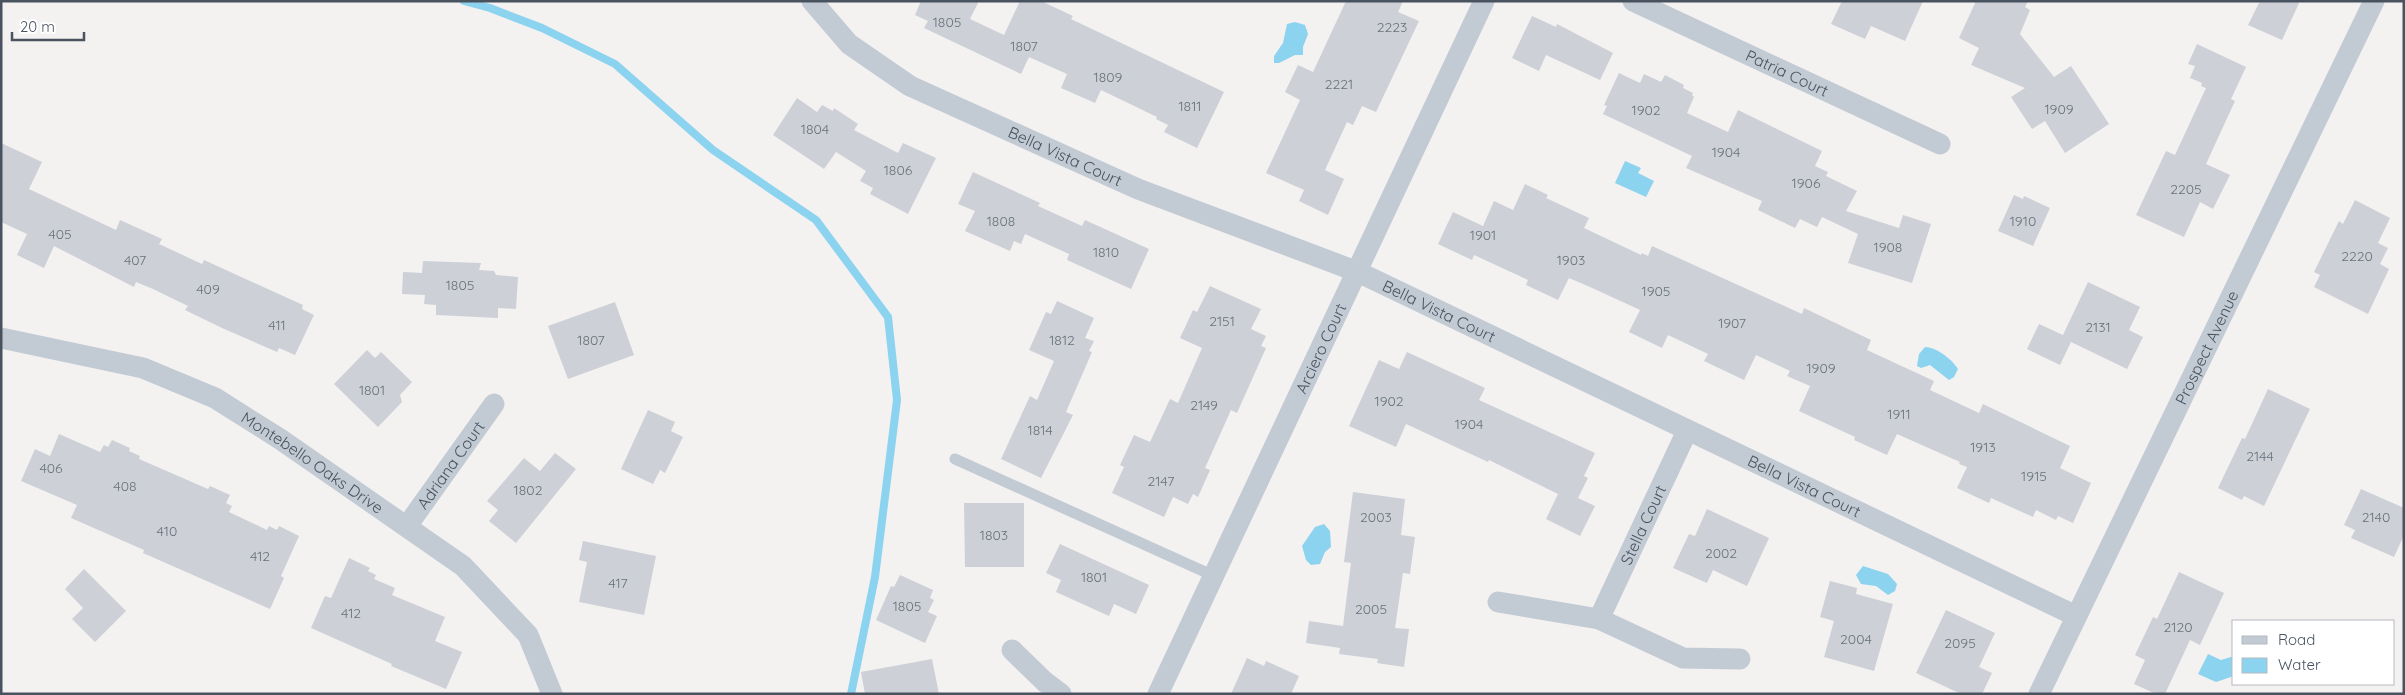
<svg xmlns="http://www.w3.org/2000/svg" width="2405" height="695" viewBox="0 0 2405 695" font-family="Quicksand,sans-serif">
<style>
.water{fill:#8cd3ef}
.lines{fill:none;stroke-linecap:round;stroke-linejoin:round}
.stream{stroke:#8cd3ef;stroke-width:8}
.building{fill:#cdd0d6}
.service{stroke:#c2cad3;stroke-width:11}
.minor{stroke:#c2cad3;stroke-width:21}
.labels{text-anchor:middle;stroke-width:4.5;stroke-linejoin:round;paint-order:stroke}
.number-label{font-size:14px;fill:#69727d}
.street-label{font-size:16px;fill:#48535f;stroke:#fff}
</style>
<rect width="100%" height="100%" fill="#f4f1f1"/>
<g class="water">
<polygon points="1295,22 1305,25 1308,34 1303,47 1303,55 1295,55 1279,63 1274,63 1274,56 1283,43 1287,24"/>
<polygon points="1625,161 1641,168 1638,173 1654,181 1646,197 1615,183"/>
<path d="M1925,347C1936,347 1952,359 1958,369L1954,377L1949,380L1930,365L1921,368L1917,366L1919,354Z"/>
<polygon points="1324,524 1330,531 1331,547 1325,552 1320,564 1311,565 1306,560 1302,546 1315,527"/>
<polygon points="1863,566 1888,574 1897,584 1895,591 1888,595 1876,586 1861,584 1856,575"/>
<polygon points="2208,654 2221,660 2234,656 2234,676 2216,682 2198,674"/>
</g>
<g class="lines">
<polyline class="stream" points="464,1 490,8 542,28 615,64 713,150 816,220 888,317 897,400 875,577 851,694"/>
</g>
<g class="building">
<polygon points="921,1 979,1 970,19 1004,35 1020,1 1041,1 1073,16 1071,19 1224,92 1197,148 1164,132 1168,125 1156,119 1157,117 1101,90 1095,103 1061,88 1067,74 1029,57 1021,74 924,28 928,21 915,15"/>
<polygon points="1346,1 1403,1 1398,12 1419,21 1376,112 1362,106 1353,125 1347,122 1325,170 1344,179 1328,215 1299,201 1304,190 1266,173 1300,100 1285,92 1298,65 1313,72"/>
<polygon points="1842,1 1923,1 1905,41 1871,26 1865,39 1831,24"/>
<polygon points="1976,1 2028,1 2025,7 2030,10 2020,34 2054,77 2071,66 2109,124 2065,153 2045,121 2032,129 2011,97 2025,88 1971,65 1979,48 1959,38"/>
<polygon points="2260,1 2300,1 2282,40 2248,25"/>
<polygon points="1532,16 1556,27 1557,24 1613,53 1600,80 1546,55 1539,71 1512,58"/>
<polygon points="2197,44 2246,67 2231,99 2235,101 2206,164 2230,175 2213,209 2200,202 2184,237 2136,215 2166,151 2175,155 2206,88 2201,86 2202,83 2190,78 2195,66 2188,64"/>
<polygon points="1619,73 1640,83 1644,74 1661,82 1665,75 1684,85 1683,88 1693,93 1692,95 1694,97 1687,113 1728,132 1738,110 1822,151 1815,166 1828,172 1826,176 1857,191 1846,211 1899,228 1903,215 1931,224 1912,283 1848,263 1858,234 1822,217 1817,227 1800,219 1795,228 1758,210 1762,201 1686,168 1692,156 1603,114 1607,106 1604,105"/>
<polygon points="797,98 817,112 822,105 833,111 834,108 858,124 854,130 898,153 903,143 936,158 908,214 870,194 873,188 860,181 866,171 836,152 824,169 773,135"/>
<polygon points="1,143 42,162 29,189 116,230 120,220 162,239 159,244 202,264 204,260 303,305 302,309 314,315 295,355 279,348 277,352 222,328 185,310 188,306 153,289 136,282 134,287 54,246 44,268 17,255 27,234 1,222"/>
<polygon points="973,172 1040,203 1038,206 1082,226 1085,220 1149,249 1131,289 1067,260 1069,254 1025,234 1021,244 1014,241 1010,251 965,231 975,211 958,204"/>
<polygon points="1525,184 1548,195 1546,198 1589,218 1584,228 1641,255 1642,253 1648,256 1652,246 1802,314 1804,308 1871,340 1867,350 1934,381 1930,390 1979,413 1983,404 2070,446 2060,468 2091,483 2073,523 2058,516 2056,520 2036,510 2033,517 1991,498 1989,503 1957,488 1967,467 1959,464 1960,462 1897,434 1887,455 1854,440 1855,437 1799,411 1810,386 1787,376 1790,371 1756,355 1744,380 1704,361 1708,354 1668,335 1662,348 1629,332 1640,310 1590,287 1569,278 1558,300 1526,285 1528,280 1474,255 1472,260 1438,244 1453,212 1483,226 1494,201 1513,210"/>
<polygon points="2014,195 2023,199 2024,196 2050,208 2033,246 1998,231"/>
<polygon points="2355,200 2390,218 2378,243 2388,248 2380,264 2389,269 2368,314 2314,287 2320,275 2314,272 2339,221 2343,224"/>
<polygon points="423,261 481,263 479,270 494,271 496,275 518,277 516,309 498,308 498,318 436,315 436,305 424,304 425,295 402,294 403,272 422,273"/>
<polygon points="2088,282 2140,307 2129,330 2143,337 2127,369 2071,342 2060,365 2027,349 2039,324 2063,335"/>
<polygon points="1210,286 1261,309 1251,329 1266,336 1261,346 1266,348 1237,413 1231,410 1205,468 1210,470 1198,497 1193,494 1188,504 1173,497 1164,517 1112,493 1124,467 1120,465 1134,435 1150,442 1170,399 1178,403 1202,348 1180,338 1193,310 1197,312"/>
<polygon points="1057,301 1094,318 1085,338 1094,341 1089,351 1092,352 1066,412 1073,415 1041,478 1001,459 1030,396 1037,400 1054,361 1029,350 1046,312 1051,314"/>
<polygon points="615,302 634,355 568,379 548,326"/>
<polygon points="367,350 375,358 381,352 412,382 400,395 402,402 378,427 334,384"/>
<polygon points="1407,352 1485,388 1479,400 1595,453 1584,476 1588,478 1578,498 1595,506 1580,536 1546,519 1558,494 1489,460 1488,462 1406,424 1396,447 1349,426 1379,360 1399,369"/>
<polygon points="2268,389 2310,409 2264,506 2244,496 2242,500 2218,488 2242,438 2245,439"/>
<polygon points="648,410 675,422 671,431 683,437 665,473 660,470 653,484 621,469"/>
<polygon points="59,434 100,452 104,445 108,447 112,440 130,448 129,451 140,456 139,459 208,489 210,486 230,495 226,503 232,506 229,512 267,530 269,526 277,530 279,526 299,536 281,576 284,578 270,609 143,553 144,550 71,518 77,505 21,481 35,449 50,456"/>
<polygon points="555,453 576,469 516,543 489,521 498,510 487,501 524,458 540,471"/>
<polygon points="2361,489 2404,508 2404,535 2394,557 2351,538 2355,530 2344,525"/>
<polygon points="1353,492 1405,499 1401,535 1415,537 1410,574 1403,573 1395,628 1409,629 1404,667 1377,663 1378,659 1339,654 1340,648 1306,643 1309,621 1343,626 1351,563 1344,562"/>
<polygon points="964,503 1024,503 1024,567 965,567"/>
<polygon points="1707,509 1769,538 1747,586 1713,570 1707,583 1673,568 1689,534 1695,536"/>
<polygon points="583,541 656,556 644,615 579,602 587,562 579,560"/>
<polygon points="1060,544 1149,585 1136,614 1114,604 1109,616 1056,592 1061,580 1046,573"/>
<polygon points="349,558 370,568 368,571 376,575 374,579 395,588 392,595 445,617 435,641 462,652 446,689 391,666 392,664 311,628 325,596 331,598"/>
<polygon points="84,569 126,611 95,642 72,619 83,608 65,589"/>
<polygon points="2179,572 2224,593 2200,645 2190,640 2165,694 2156,694 2134,684 2145,660 2135,655 2153,617 2157,619"/>
<polygon points="900,575 933,590 930,598 934,600 928,612 937,616 925,643 876,620 891,586 894,587"/>
<polygon points="1830,581 1857,588 1856,594 1893,604 1874,671 1824,657 1834,621 1820,617"/>
<polygon points="1946,610 1995,633 1979,667 1992,673 1982,694 1961,694 1916,673"/>
<polygon points="1247,658 1264,666 1266,661 1299,676 1291,694 1231,694"/>
<polygon points="932,659 939,694 865,694 861,672"/>
</g>
<g class="lines">
<polyline class="service" points="955,459 1214,576"/>
<g class="minor">
<path id="s1" d="M812,1L849,44L910,86L1138,189L1358,272L2076,616"/>
<path id="s2" d="M1633,1L1940,144"/>
<path id="s3" d="M1,338L143,368L215,398L280,439L463,566L528,635L552,694"/>
<path id="s4" d="M407,526L494,404"/>
<polyline points="1498,602 1599,619 1683,658 1740,659"/>
<path id="s5" d="M1599,619L1687,431"/>
<polyline points="1012,650 1045,682 1061,694"/>
<path id="s6" d="M1158,694L1484,1"/>
<path id="s7" d="M2039,694L2374,1"/>
</g>
</g>
<g class="labels">
<g class="number-label">
<text x="947" y="27">1805</text>
<text x="1392" y="32">2223</text>
<text x="1024" y="51">1807</text>
<text x="1108" y="82">1809</text>
<text x="1339" y="89">2221</text>
<text x="1190" y="111">1811</text>
<text x="2059" y="114">1909</text>
<text x="1646" y="115">1902</text>
<text x="815" y="134">1804</text>
<text x="1726" y="157">1904</text>
<text x="898" y="175">1806</text>
<text x="1806" y="188">1906</text>
<text x="2186" y="194">2205</text>
<text x="1001" y="226">1808</text>
<text x="2023" y="226">1910</text>
<text x="60" y="239">405</text>
<text x="1483" y="240">1901</text>
<text x="1888" y="252">1908</text>
<text x="1106" y="257">1810</text>
<text x="2357" y="261">2220</text>
<text x="135" y="265">407</text>
<text x="1571" y="265">1903</text>
<text x="460" y="290">1805</text>
<text x="208" y="294">409</text>
<text x="1656" y="296">1905</text>
<text x="1222" y="326">2151</text>
<text x="1732" y="328">1907</text>
<text x="277" y="330">411</text>
<text x="2098" y="332">2131</text>
<text x="591" y="345">1807</text>
<text x="1062" y="345">1812</text>
<text x="1821" y="373">1909</text>
<text x="372" y="395">1801</text>
<text x="1389" y="406">1902</text>
<text x="1204" y="410">2149</text>
<text x="1899" y="419">1911</text>
<text x="1469" y="429">1904</text>
<text x="1040" y="435">1814</text>
<text x="1983" y="452">1913</text>
<text x="2260" y="461">2144</text>
<text x="51" y="473">406</text>
<text x="2034" y="481">1915</text>
<text x="1161" y="486">2147</text>
<text x="125" y="491">408</text>
<text x="528" y="495">1802</text>
<text x="1376" y="522">2003</text>
<text x="2376" y="522">2140</text>
<text x="167" y="536">410</text>
<text x="994" y="540">1803</text>
<text x="1721" y="558">2002</text>
<text x="260" y="561">412</text>
<text x="1094" y="582">1801</text>
<text x="618" y="588">417</text>
<text x="907" y="611">1805</text>
<text x="1371" y="614">2005</text>
<text x="351" y="618">412</text>
<text x="2178" y="632">2120</text>
<text x="1856" y="644">2004</text>
<text x="1960" y="648">2095</text>
</g>
<g class="street-label">
<text dy="6" stroke="none"><textPath href="#s2" startOffset="170">Patria Court</textPath></text>
<text dy="6" stroke="none"><textPath href="#s1" startOffset="301">Bella Vista Court</textPath></text>
<text dy="6" stroke="none"><textPath href="#s1" startOffset="706">Bella Vista Court</textPath></text>
<text dy="6" stroke="none"><textPath href="#s7" startOffset="385">Prospect Avenue</textPath></text>
<text dy="6" stroke="none"><textPath href="#s6" startOffset="382">Arciero Court</textPath></text>
<text dy="6" stroke="none"><textPath href="#s3" startOffset="340">Montebello Oaks Drive</textPath></text>
<text dy="6" stroke="none"><textPath href="#s4" startOffset="75">Adriana Court</textPath></text>
<text dy="6" stroke="none"><textPath href="#s1" startOffset="1111">Bella Vista Court</textPath></text>
<text dy="6" stroke="none"><textPath href="#s5" startOffset="104">Stella Court</textPath></text>
</g>
</g>
<rect width="2405" height="695" fill="none" stroke="#48535f" stroke-width="5"/>
<rect x="2232" y="620" width="162" height="65" fill="#ffffff" stroke="#b6babf"/>
<rect x="2242" y="636" width="25" height="8" fill="#c2cad3" stroke="#b6babf"/>
<text x="2278" y="645" font-size="15" fill="#48535f">Road</text>
<rect x="2242" y="658" width="25" height="15" fill="#8cd3ef" stroke="#b6babf"/>
<text x="2278" y="670" font-size="15" fill="#48535f">Water</text>
<path d="M12 32v8h72v-8" fill="none" stroke="#48535f" stroke-width="2.5"/>
<text x="20" y="32" font-size="15" fill="#48535f" stroke="#ffffff" stroke-width="4" paint-order="stroke">20 m</text>
</svg>
